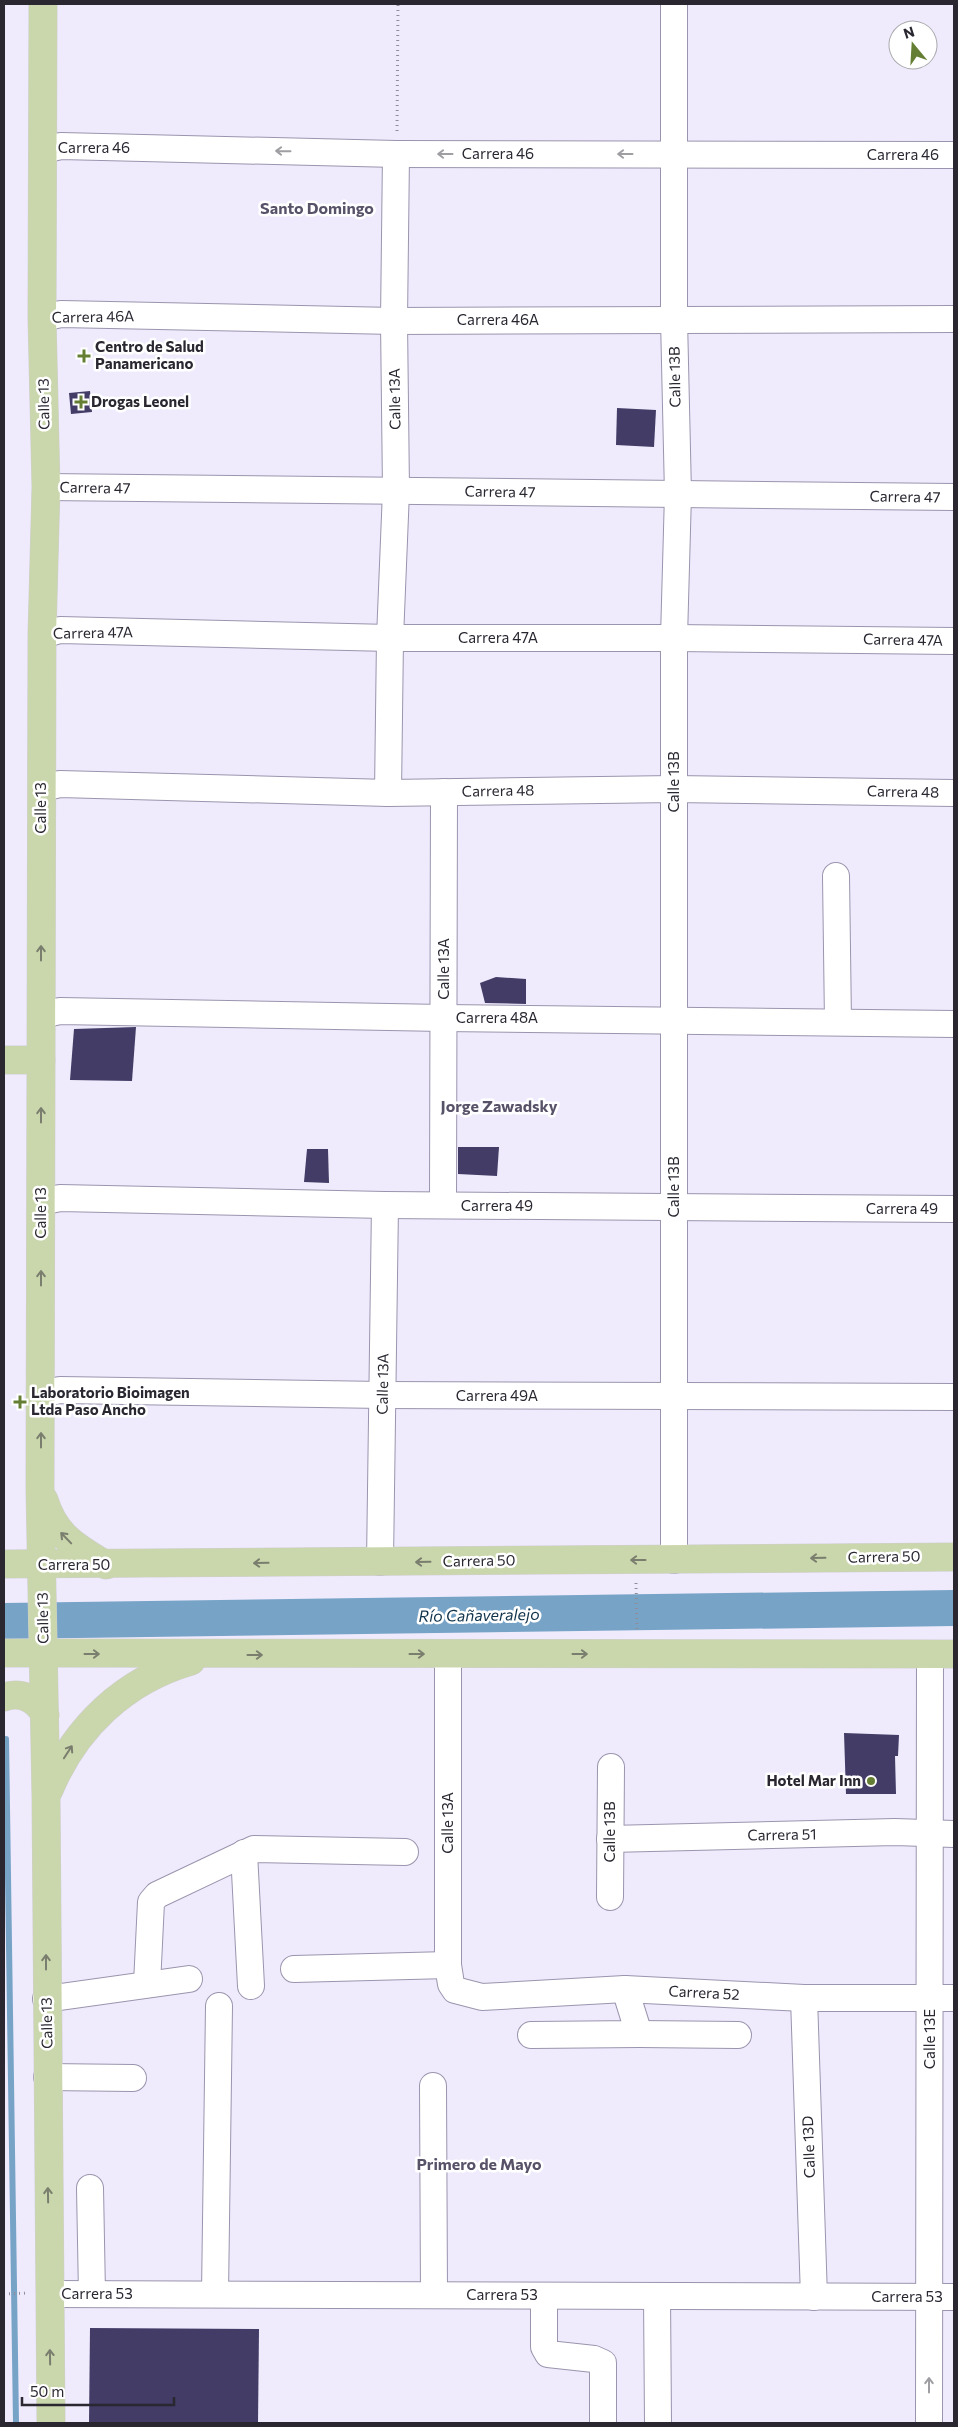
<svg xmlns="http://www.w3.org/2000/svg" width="958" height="2427" viewBox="0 0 958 2427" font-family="Commissioner,sans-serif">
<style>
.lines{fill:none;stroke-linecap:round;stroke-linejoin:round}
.stream{stroke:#77a3c7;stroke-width:6}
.river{stroke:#77a3c7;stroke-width:36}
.building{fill:#423c66}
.minor-casing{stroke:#9b94ae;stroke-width:28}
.major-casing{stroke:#d0cfd2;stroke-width:29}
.path{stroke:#908d9b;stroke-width:3;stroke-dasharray:1 4;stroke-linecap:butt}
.minor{stroke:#fff;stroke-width:26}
.major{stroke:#cad6ab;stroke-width:28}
.oneway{stroke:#9f9ea2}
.oneway2{stroke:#7a7e6e}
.poi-dot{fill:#647f33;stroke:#fff;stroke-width:2}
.labels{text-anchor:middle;stroke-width:5;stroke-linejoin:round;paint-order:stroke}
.street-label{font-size:15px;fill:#2a2731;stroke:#fff}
.poi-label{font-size:15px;font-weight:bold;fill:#2a2731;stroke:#fff;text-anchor:start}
.neighbourhood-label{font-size:16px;font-weight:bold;fill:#585269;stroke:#fff}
.water-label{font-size:16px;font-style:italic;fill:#10334c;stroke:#fff}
</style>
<rect width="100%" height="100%" fill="#efebfc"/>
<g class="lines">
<polyline class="stream" points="6,1739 16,2423"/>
<polyline class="river" points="4,1621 954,1608"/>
</g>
<g class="building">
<polygon points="90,391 92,412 71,414 69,393"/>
<polygon points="617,408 656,410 654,447 616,445"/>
<polygon points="496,977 526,979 526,1004 485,1003 480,983"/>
<polygon points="136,1027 132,1081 70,1080 74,1029"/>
<polygon points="458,1147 499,1147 497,1176 458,1174"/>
<polygon points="307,1149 328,1149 329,1183 304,1182"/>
<polygon points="844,1733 899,1735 898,1756 895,1756 896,1794 846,1794"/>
<polygon points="90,2328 259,2329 258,2423 89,2423"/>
</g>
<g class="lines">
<defs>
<g id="minor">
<polyline points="43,150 61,146 396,154 954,155"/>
<polyline points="42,318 61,314 394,321 954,319"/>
<polyline points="46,487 954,497"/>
<polyline points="42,635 60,630 390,638 674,638 954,641"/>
<polyline points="42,788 60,784 388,793 674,789 954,793"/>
<polyline points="388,793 390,638 396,491 394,321 396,154"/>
<polyline points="836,876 838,1022"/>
<polyline points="41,1015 60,1011 443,1018 954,1024"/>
<polyline points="41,1202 60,1198 385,1205 954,1209"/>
<polyline points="443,1205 444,792"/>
<polyline points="41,1394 60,1390 383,1395 954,1397"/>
<polyline points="674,1560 674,638 678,494 674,319 674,4"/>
<polyline points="380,1562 385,1205"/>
<polyline points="448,1654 448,1965 451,1984 455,1990 482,1997 625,1989 804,1998 954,1998"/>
<polyline points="610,1839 895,1832 954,1834"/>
<polyline points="244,1853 251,1986"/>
<polyline points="610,1897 611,1767"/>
<polyline points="294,1969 448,1965"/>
<polyline points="147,1984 151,1902 157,1895 254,1849 405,1852"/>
<polyline points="804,1998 814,2297"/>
<polyline points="46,1999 189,1979"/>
<polyline points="639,2034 738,2035"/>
<polyline points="531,2035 639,2034 625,1989"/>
<polyline points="47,2077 133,2078"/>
<polyline points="433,2086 434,2295"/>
<polyline points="90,2188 92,2294"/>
<polyline points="50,2294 954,2297"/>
<polyline points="215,2294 219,2006"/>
<polyline points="544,2296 544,2347 548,2354 594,2359 603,2363 603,2423"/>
<polyline points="657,2296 658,2423"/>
<polyline points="929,2423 930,1655"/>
</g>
<g id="major">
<polyline points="43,4 42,318 46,487 42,635 40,1489 46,1796 51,2423"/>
<polyline points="4,1060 41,1060"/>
<path d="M44,1500C55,1536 76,1547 106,1565"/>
<polyline points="4,1564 954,1557"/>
<polyline points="4,1653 954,1654"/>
<path d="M4,1697C21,1691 37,1699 45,1715"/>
<path d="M49,1790C75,1727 125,1680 191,1661"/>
</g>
</defs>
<use href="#minor" class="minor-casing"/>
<use href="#major" class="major-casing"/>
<g class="path">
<polyline points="397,131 398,4"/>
<polyline points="636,1583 637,1632"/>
<polyline points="4,2294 28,2293"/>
</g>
<use href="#minor" class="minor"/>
<use href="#major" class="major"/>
</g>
<defs><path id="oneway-shaft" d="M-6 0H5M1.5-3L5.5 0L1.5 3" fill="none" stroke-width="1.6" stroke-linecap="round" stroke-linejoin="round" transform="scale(1.25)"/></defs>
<g class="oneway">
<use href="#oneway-shaft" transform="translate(283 151) rotate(-179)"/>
<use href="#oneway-shaft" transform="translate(445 154) rotate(180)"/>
<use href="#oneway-shaft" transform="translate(625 154) rotate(180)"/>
<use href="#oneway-shaft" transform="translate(929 2385) rotate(-90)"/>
</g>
<g class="oneway2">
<use href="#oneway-shaft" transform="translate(41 953) rotate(-90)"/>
<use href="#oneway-shaft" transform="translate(41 1115) rotate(-90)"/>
<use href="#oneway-shaft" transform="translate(41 1278) rotate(-90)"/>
<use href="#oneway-shaft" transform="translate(41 1440) rotate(-90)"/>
<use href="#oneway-shaft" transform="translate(66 1538) rotate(-134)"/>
<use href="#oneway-shaft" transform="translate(818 1558) rotate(179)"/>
<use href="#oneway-shaft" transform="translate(638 1560) rotate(180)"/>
<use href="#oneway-shaft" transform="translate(423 1562) rotate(179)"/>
<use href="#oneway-shaft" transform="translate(261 1563) rotate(179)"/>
<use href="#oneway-shaft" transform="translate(92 1654)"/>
<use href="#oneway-shaft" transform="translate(417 1654)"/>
<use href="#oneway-shaft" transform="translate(580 1654)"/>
<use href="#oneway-shaft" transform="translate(255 1655)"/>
<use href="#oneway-shaft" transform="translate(68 1752) rotate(-57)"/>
<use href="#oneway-shaft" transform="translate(46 1962) rotate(-90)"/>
<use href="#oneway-shaft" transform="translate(48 2195) rotate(-91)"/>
<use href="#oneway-shaft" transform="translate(50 2357) rotate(-91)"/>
</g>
<g class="poi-dot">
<path d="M81.5 348.5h5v5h5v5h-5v5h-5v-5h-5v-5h5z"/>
<path d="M78.5 394.5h5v5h5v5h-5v5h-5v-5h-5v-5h5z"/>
<path d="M17.5 1394.5h5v5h5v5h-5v5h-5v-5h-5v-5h5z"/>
<circle cx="871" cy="1781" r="5"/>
</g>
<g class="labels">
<g class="street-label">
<text x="94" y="153">Carrera 46</text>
<text x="498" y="159">Carrera 46</text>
<text x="903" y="160">Carrera 46</text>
<text transform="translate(93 317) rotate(-1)" y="5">Carrera 46A</text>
<text x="498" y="325">Carrera 46A</text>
<text transform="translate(675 377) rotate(-91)" y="5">Calle 13B</text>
<text transform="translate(395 399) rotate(-91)" y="5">Calle 13A</text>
<text transform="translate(44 404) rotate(-91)" y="5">Calle 13</text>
<text transform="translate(95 488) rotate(1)" y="5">Carrera 47</text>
<text transform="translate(500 492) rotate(1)" y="5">Carrera 47</text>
<text transform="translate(905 497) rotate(1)" y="5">Carrera 47</text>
<text transform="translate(93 633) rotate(-1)" y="5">Carrera 47A</text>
<text x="498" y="643">Carrera 47A</text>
<text transform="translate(903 640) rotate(1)" y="5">Carrera 47A</text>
<text transform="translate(674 782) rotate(-90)" y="5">Calle 13B</text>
<text transform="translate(498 791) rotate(-1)" y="5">Carrera 48</text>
<text transform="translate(903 792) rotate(1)" y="5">Carrera 48</text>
<text transform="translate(41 808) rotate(-90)" y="5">Calle 13</text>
<text transform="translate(444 969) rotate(-90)" y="5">Calle 13A</text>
<text x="497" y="1023">Carrera 48A</text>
<text transform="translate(674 1187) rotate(-90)" y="5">Calle 13B</text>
<text x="497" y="1211">Carrera 49</text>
<text x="902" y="1214">Carrera 49</text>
<text transform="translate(41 1213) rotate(-90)" y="5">Calle 13</text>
<text transform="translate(383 1384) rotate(-89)" y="5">Calle 13A</text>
<text x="497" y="1401">Carrera 49A</text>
<text transform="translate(884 1557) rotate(-1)" y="5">Carrera 50</text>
<text transform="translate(479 1561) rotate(-1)" y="5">Carrera 50</text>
<text x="74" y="1570">Carrera 50</text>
<text transform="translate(43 1618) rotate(-91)" y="5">Calle 13</text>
<text transform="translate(448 1823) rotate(-90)" y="5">Calle 13A</text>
<text transform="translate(610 1832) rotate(-90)" y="5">Calle 13B</text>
<text transform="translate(782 1835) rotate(-1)" y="5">Carrera 51</text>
<text transform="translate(704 1993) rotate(3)" y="5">Carrera 52</text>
<text transform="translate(47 2023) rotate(-91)" y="5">Calle 13</text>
<text transform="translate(930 2039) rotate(-90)" y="5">Calle 13E</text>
<text transform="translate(809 2147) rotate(-92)" y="5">Calle 13D</text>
<text x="97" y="2299">Carrera 53</text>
<text x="502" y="2300">Carrera 53</text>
<text x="907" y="2302">Carrera 53</text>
</g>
<g class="poi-label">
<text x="95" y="352">Centro de Salud<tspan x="95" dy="17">Panamericano</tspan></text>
<text x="91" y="407">Drogas Leonel</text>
<text x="31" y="1398">Laboratorio Bioimagen<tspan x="31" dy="17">Ltda Paso Ancho</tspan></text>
<text x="861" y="1786" text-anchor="end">Hotel Mar Inn</text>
</g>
<g class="neighbourhood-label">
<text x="317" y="214">Santo Domingo</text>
<text x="499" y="1112">Jorge Zawadsky</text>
<text x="479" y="2170">Primero de Mayo</text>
</g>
<g class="water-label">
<text transform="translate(479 1615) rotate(-1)" y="6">Río Cañaveralejo</text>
</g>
</g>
<rect width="958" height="2427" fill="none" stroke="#2a2731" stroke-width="10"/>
<g transform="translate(913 45) rotate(342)"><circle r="24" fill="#ffffff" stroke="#aaa9ad"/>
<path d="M0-4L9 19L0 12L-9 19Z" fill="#647f33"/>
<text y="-8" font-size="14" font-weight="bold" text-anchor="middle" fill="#2a2731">N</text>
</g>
<path d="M22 2397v8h152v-8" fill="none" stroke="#2a2731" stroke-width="2.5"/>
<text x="30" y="2397" font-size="15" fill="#2a2731" stroke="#ffffff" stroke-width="4" paint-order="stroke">50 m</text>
</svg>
